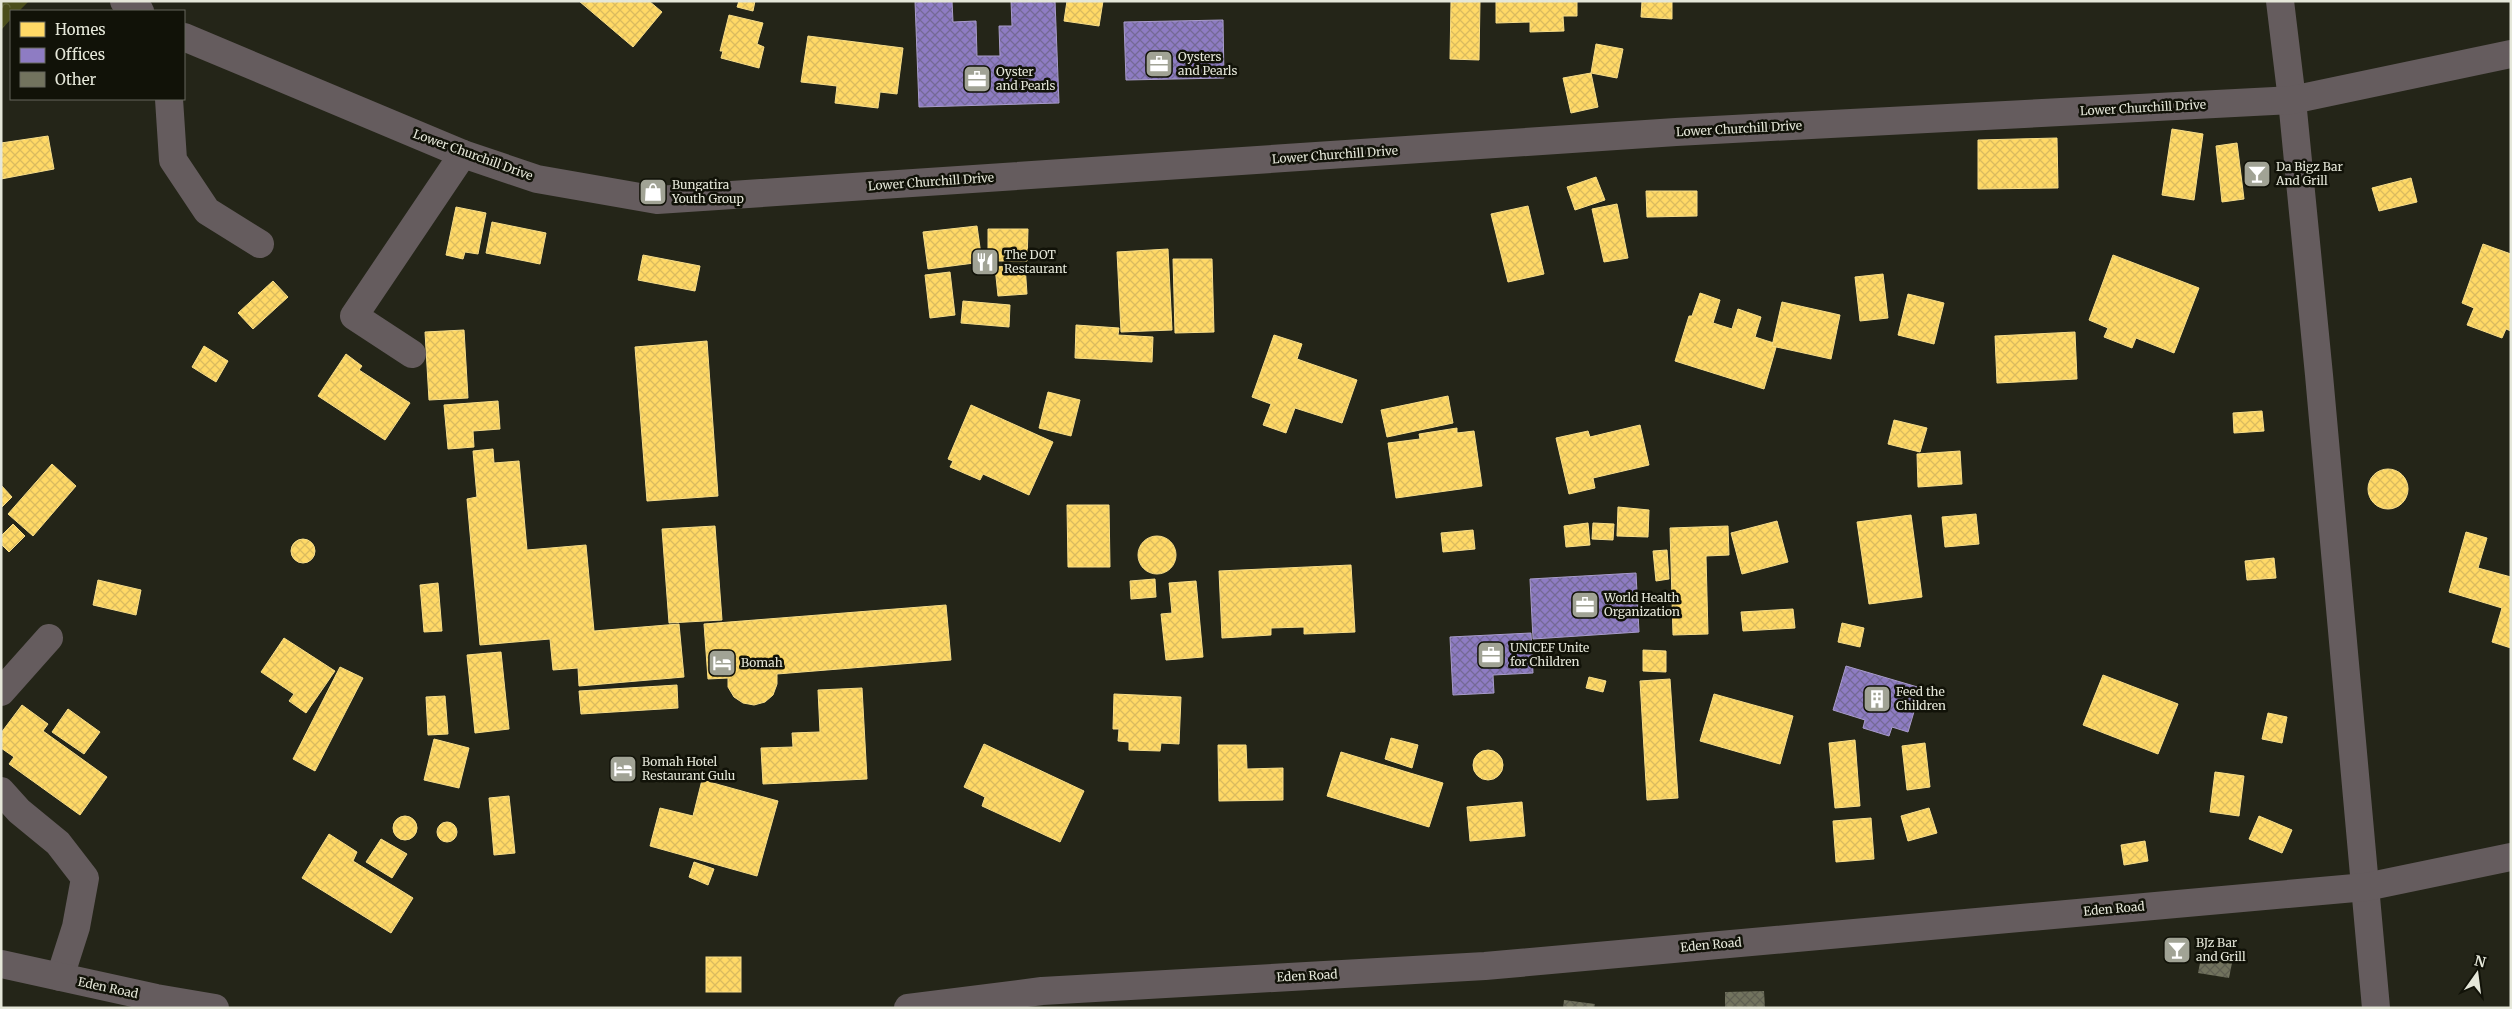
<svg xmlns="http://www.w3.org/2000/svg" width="2512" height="1009" viewBox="0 0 2512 1009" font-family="Merriweather,serif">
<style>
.forest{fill:url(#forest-crowns)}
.homes{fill:url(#homes-cross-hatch);stroke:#f7dd88}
.offices{fill:url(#offices-cross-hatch);stroke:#a89cca}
.building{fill:url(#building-cross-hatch)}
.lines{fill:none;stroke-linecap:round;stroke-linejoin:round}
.minor{stroke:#655c5e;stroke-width:28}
.labels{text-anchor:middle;stroke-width:5;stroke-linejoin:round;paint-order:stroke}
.poi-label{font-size:12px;fill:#e5e7d9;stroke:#111208;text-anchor:start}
.street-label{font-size:12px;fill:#e5e7d9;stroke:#111208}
</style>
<defs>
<pattern id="forest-crowns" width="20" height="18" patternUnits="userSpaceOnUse" patternTransform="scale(1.25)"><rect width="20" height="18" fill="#4b4e1b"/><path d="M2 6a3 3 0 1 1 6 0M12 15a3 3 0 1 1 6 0" fill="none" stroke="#65683c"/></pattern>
<pattern id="homes-cross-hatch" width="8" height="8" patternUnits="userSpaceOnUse" patternTransform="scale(1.25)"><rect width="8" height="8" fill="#ffd966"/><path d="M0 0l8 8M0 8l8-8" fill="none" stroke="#dabb5f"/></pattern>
<pattern id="offices-cross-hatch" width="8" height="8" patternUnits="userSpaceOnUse" patternTransform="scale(1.25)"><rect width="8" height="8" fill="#8e7cc3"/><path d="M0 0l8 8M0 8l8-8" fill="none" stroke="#746996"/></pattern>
<pattern id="building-cross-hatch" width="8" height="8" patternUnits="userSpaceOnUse" patternTransform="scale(1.25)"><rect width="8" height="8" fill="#72735e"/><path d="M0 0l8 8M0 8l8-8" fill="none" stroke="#5e5e51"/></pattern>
</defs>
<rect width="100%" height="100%" fill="#242518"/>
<polygon class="forest" points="1,1 29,1 19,11 11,11 11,19 1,30"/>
<g class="homes">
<polygon points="579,1 649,1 662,12 633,47"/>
<polygon points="739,1 755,1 753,11 737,7"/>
<polygon points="1067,1 1103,1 1099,26 1064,21"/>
<polygon points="1451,1 1480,1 1479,60 1450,59"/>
<polygon points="1496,1 1577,1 1577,16 1563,16 1564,31 1530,32 1530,22 1496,23"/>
<polygon points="1642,1 1672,1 1672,19 1641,17"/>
<polygon points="729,15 763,23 757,44 764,47 759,68 721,58 723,51 720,51"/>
<polygon points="808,36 903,48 897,94 880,92 878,108 835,103 837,86 801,82"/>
<polygon points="1596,44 1623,49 1617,78 1591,73"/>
<polygon points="1591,73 1598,107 1571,113 1563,78"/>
<polygon points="2172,129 2203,134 2194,200 2162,195"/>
<polygon points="48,136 54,169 1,179 1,143"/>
<polygon points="2057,138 2058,188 1978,189 1978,140"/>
<polygon points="2237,143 2244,199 2222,202 2216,146"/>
<polygon points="1596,177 1605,200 1575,210 1567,187"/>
<polygon points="2411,178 2417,202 2379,211 2372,188"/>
<polygon points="1646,191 1697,191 1697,216 1647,217"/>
<polygon points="1617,204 1628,258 1604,262 1592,209"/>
<polygon points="1528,206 1544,274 1508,282 1491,214"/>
<polygon points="456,207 486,213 478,254 465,252 463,259 446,255"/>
<polygon points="492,222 546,233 540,264 486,253"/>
<polygon points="977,226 982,262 928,269 923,232"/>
<polygon points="988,229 1028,229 1027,261 988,261"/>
<polygon points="2483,244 2511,254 2511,331 2506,329 2502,338 2467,325 2474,308 2462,303"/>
<polygon points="1168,249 1172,330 1121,332 1117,252"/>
<polygon points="643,255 700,266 695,291 638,280"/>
<polygon points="2113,255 2199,288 2174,353 2136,338 2132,348 2104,337 2108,328 2089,320"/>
<polygon points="1173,259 1212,259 1214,332 1175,333"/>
<polygon points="1025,265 1027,294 998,296 995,267"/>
<polygon points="950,272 955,315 930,318 925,275"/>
<polygon points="1883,274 1888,318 1860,321 1855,277"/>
<polygon points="273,281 288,297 253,329 238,313"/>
<polygon points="1700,293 1720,300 1713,323 1732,329 1738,309 1761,317 1755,337 1777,344 1764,389 1675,361 1689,316 1692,316"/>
<polygon points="1908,294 1944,303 1934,344 1898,335"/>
<polygon points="963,301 1010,305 1009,327 961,323"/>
<polygon points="1782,302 1840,315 1831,359 1772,346"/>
<polygon points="1076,325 1119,328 1118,335 1153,337 1152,362 1075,358"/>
<polygon points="464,330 468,398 429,400 425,332"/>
<polygon points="2075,332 2077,379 1997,383 1995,336"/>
<polygon points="1274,335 1302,344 1297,359 1357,380 1342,423 1295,408 1286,433 1263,425 1271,404 1252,397"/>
<polygon points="707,341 718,496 647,501 635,347"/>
<polygon points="204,346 228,361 216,382 192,367"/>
<polygon points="346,354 362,366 359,370 410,403 385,440 318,396"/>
<polygon points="1048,392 1080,400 1071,436 1039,428"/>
<polygon points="1448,396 1453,423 1387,437 1381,410"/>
<polygon points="498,401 500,429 473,431 474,447 448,449 444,405"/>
<polygon points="971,405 1053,442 1029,495 983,474 980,480 950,467 953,461 948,459"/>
<polygon points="2262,411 2264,431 2234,433 2233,413"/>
<polygon points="1894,420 1927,428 1920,452 1888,444"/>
<polygon points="1640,425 1649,465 1593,478 1595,488 1569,494 1556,438 1588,431 1590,437"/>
<polygon points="1457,428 1457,433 1474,431 1482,486 1396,498 1388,443 1420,439 1419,434"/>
<polygon points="493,449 494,463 519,461 527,550 586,545 594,631 679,624 684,677 579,686 578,668 553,670 550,639 480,645 467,499 477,497 473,451"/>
<polygon points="1960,451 1962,484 1918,487 1917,454"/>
<polygon points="52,464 76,486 33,536 8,514"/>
<circle cx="2388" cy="489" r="20"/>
<polygon points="1,485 12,497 1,508"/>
<polygon points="1067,505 1109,505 1110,567 1068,567"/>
<polygon points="1618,507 1649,510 1648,537 1617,536"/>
<polygon points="1976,514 1979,544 1945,547 1942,517"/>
<polygon points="1911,515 1922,597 1869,604 1857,522"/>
<polygon points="1777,521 1788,562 1742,574 1731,533"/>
<polygon points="1588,523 1590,545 1566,547 1564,526"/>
<polygon points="1593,523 1614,524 1613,540 1592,539"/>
<polygon points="13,524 25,536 9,552 1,544 1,536"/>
<polygon points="715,526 722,620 669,623 662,529"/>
<polygon points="1728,526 1729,555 1706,556 1708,634 1673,635 1670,528"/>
<polygon points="1473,530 1475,549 1443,552 1441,533"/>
<polygon points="2466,532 2487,538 2478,568 2511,577 2511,648 2492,642 2502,608 2449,592"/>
<circle cx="1157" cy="555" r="19"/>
<circle cx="303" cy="551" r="12"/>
<polygon points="1667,550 1669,579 1656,581 1653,551"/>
<polygon points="2274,558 2276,578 2247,580 2245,561"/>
<polygon points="1351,565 1355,632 1304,634 1304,627 1271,628 1271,635 1222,638 1219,571"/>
<polygon points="1155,579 1156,597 1131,599 1130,581"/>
<polygon points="98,580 141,590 136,615 93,605"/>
<polygon points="1196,581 1203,657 1166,660 1161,614 1172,613 1169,583"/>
<polygon points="438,583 442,631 424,632 420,585"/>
<polygon points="946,605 951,660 777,674 777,684 773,695 765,702 754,705 743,703 734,697 728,687 728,678 708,679 704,624"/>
<polygon points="1793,609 1795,628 1743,631 1741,612"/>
<polygon points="1842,623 1864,628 1860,647 1838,642"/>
<polygon points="284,638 335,671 306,713 289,701 294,694 261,672"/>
<polygon points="1643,650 1666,651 1666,672 1643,671"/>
<polygon points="501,652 509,729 475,733 467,655"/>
<polygon points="340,667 363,678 315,771 293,759"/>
<polygon points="2103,675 2178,704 2158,754 2083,725"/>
<polygon points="1589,677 1606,681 1603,692 1586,688"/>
<polygon points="1670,679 1678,798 1647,800 1640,681"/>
<polygon points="677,685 678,708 581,714 579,691"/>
<polygon points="862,688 867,779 763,784 761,748 793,747 792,733 820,732 818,690"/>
<polygon points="1114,694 1181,697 1179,744 1161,743 1160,751 1129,750 1129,742 1118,741 1119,729 1113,729"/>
<polygon points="1714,694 1793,716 1780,764 1700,741"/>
<polygon points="445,696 448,734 428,735 426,697"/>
<polygon points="22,705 48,724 43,731 107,777 80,815 9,764 14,757 1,748 1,733"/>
<polygon points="68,709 100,732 84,754 52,732"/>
<polygon points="2268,713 2287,717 2282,743 2262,739"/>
<polygon points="1391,738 1418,745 1412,768 1385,759"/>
<polygon points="434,739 469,748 459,788 424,780"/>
<polygon points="1855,740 1860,806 1835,808 1829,743"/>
<polygon points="1925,743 1930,787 1907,790 1902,746"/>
<polygon points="984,744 1084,791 1060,842 982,806 985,797 964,787"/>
<polygon points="1218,745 1246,745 1247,769 1283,768 1283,800 1219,801"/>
<circle cx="1488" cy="765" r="15"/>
<polygon points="1341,752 1443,783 1429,827 1327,796"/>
<polygon points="2215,772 2244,776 2239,816 2210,812"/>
<polygon points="702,780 778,801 757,876 650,846 660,808 693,816"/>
<polygon points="509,796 515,853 494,855 489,798"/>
<polygon points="1522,802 1525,836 1470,841 1467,807"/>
<polygon points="1929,808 1937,833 1908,841 1901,816"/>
<circle cx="405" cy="828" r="12"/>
<polygon points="2259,816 2292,830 2282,853 2249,839"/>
<polygon points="1871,818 1874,859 1836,862 1833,821"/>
<circle cx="447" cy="832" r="10"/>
<polygon points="329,834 357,852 353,861 413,898 391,933 302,878"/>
<polygon points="381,839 407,854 392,878 366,862"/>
<polygon points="2145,841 2148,861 2124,865 2121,845"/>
<polygon points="694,862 714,869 708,885 689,877"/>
<rect x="706" y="957" width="35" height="35"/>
</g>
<g class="offices">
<polygon points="915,1 952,1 953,22 976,21 977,56 1000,56 999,26 1012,26 1011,1 1055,1 1059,103 919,107"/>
<polygon points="1223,20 1224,78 1126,80 1124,22"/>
<polygon points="1636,573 1639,632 1533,639 1530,579"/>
<polygon points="1531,633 1533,673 1493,675 1494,693 1453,695 1450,637"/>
<polygon points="1846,666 1921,688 1908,732 1892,727 1889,736 1863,728 1865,720 1833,710"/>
</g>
<g class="building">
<polygon points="2202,953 2233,958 2229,978 2198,973"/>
<polygon points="1764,991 1765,1008 1725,1008 1725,992"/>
<polygon points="1564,1000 1595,1004 1594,1008 1563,1008"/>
</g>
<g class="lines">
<g class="minor">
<polyline points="124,1 140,11"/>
<polyline points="2280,1 2292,100 2319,375 2376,1008"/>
<polyline points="184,37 463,154 537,179 657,200 1676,132 2292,100 2511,54"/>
<polyline points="169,99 173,160 207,211 260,244"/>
<polyline points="412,354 354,316 463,154"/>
<polyline points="1,692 49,638"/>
<polyline points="1,791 19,811 58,843 85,878 76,927 60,977"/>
<polyline points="1,964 156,998 215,1008"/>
<polyline points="908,1008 1042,991 1485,966 2366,887 2511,857"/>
</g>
</g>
<defs>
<symbol id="office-square" viewBox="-11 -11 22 22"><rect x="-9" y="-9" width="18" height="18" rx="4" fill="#a1a395" stroke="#111208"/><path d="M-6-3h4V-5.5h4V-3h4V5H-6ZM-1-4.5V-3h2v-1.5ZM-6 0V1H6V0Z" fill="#fff"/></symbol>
<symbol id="bar-square" viewBox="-11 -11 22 22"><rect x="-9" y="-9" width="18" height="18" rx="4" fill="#a1a395" stroke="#111208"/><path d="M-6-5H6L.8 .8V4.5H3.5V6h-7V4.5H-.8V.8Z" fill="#fff"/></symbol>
<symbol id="shop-square" viewBox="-11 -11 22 22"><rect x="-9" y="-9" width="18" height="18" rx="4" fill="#a1a395" stroke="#111208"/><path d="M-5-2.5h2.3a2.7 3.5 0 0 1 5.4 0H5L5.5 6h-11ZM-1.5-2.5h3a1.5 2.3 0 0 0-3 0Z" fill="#fff"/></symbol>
<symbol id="restaurant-square" viewBox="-11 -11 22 22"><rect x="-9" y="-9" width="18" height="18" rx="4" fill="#a1a395" stroke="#111208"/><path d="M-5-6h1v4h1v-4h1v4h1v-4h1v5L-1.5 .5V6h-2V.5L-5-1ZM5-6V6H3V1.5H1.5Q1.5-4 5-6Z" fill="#fff"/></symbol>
<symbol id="hotel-square" viewBox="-11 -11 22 22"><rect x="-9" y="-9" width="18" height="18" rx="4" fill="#a1a395" stroke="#111208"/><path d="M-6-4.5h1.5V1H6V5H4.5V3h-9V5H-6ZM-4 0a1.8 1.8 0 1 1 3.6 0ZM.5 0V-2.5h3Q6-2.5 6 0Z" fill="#fff"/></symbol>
<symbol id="building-square" viewBox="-11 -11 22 22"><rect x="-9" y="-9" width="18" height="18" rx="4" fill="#a1a395" stroke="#111208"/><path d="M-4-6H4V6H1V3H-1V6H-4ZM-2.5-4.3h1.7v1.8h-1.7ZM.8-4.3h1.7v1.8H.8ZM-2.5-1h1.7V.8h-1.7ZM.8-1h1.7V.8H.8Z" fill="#fff"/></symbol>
</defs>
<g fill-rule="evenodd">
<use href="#office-square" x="1143" y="48" width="32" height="32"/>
<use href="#office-square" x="961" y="63" width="32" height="32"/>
<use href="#bar-square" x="2241" y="158" width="32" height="32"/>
<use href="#shop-square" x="637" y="176" width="32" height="32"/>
<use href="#restaurant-square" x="969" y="246" width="32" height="32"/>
<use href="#office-square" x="1569" y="589" width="32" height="32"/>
<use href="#office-square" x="1475" y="639" width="32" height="32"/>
<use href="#hotel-square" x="706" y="647" width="32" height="32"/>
<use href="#building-square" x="1861" y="683" width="32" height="32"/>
<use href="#hotel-square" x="607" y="753" width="32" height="32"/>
<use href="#bar-square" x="2161" y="934" width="32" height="32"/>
</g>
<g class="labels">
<g class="poi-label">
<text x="1178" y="61">Oysters<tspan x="1178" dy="14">and Pearls</tspan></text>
<text x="996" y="76">Oyster<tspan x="996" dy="14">and Pearls</tspan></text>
<text x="2276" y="171">Da Bigz Bar<tspan x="2276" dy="14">And Grill</tspan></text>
<text x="672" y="189">Bungatira<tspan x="672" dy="14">Youth Group</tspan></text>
<text x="1004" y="259">The DOT<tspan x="1004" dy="14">Restaurant</tspan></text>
<text x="1604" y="602">World Health<tspan x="1604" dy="14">Organization</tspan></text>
<text x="1510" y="652">UNICEF Unite<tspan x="1510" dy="14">for Children</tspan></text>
<text x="741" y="667">Bomah</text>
<text x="1896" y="696">Feed the<tspan x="1896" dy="14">Children</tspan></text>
<text x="642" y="766">Bomah Hotel<tspan x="642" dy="14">Restaurant Gulu</tspan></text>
<text x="2196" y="947">BJz Bar<tspan x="2196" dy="14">and Grill</tspan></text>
</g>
<g class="street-label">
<text transform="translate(2143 108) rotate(-3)" y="4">Lower Churchill Drive</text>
<text transform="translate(1739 129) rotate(-3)" y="4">Lower Churchill Drive</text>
<text transform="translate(473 155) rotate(20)" y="4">Lower Churchill Drive</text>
<text transform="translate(1335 155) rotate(-4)" y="4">Lower Churchill Drive</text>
<text transform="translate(931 182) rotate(-4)" y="4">Lower Churchill Drive</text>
<text transform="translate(2114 909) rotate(-5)" y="4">Eden Road</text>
<text transform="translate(1711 945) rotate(-5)" y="4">Eden Road</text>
<text transform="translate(1307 976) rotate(-3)" y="4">Eden Road</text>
<text transform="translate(108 988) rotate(12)" y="4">Eden Road</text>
</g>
</g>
<rect width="2512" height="1009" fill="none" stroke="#e5e7d9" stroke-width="5"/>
<rect x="10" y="10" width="175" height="90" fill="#111208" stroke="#66675c"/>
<rect x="20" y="22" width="25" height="15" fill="#ffd966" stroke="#66675c"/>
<text x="55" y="35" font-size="15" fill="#e5e7d9">Homes</text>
<rect x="20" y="48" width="25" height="15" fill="#8e7cc3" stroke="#66675c"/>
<text x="55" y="60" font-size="15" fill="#e5e7d9">Offices</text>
<rect x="20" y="72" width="25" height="15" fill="#72735e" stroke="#66675c"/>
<text x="55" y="85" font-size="15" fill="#e5e7d9">Other</text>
<g transform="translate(2477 974) rotate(14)" stroke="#111208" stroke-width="4" paint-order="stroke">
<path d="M0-4L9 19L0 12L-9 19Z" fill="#e5e7d9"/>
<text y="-8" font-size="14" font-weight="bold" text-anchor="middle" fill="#e5e7d9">N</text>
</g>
</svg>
